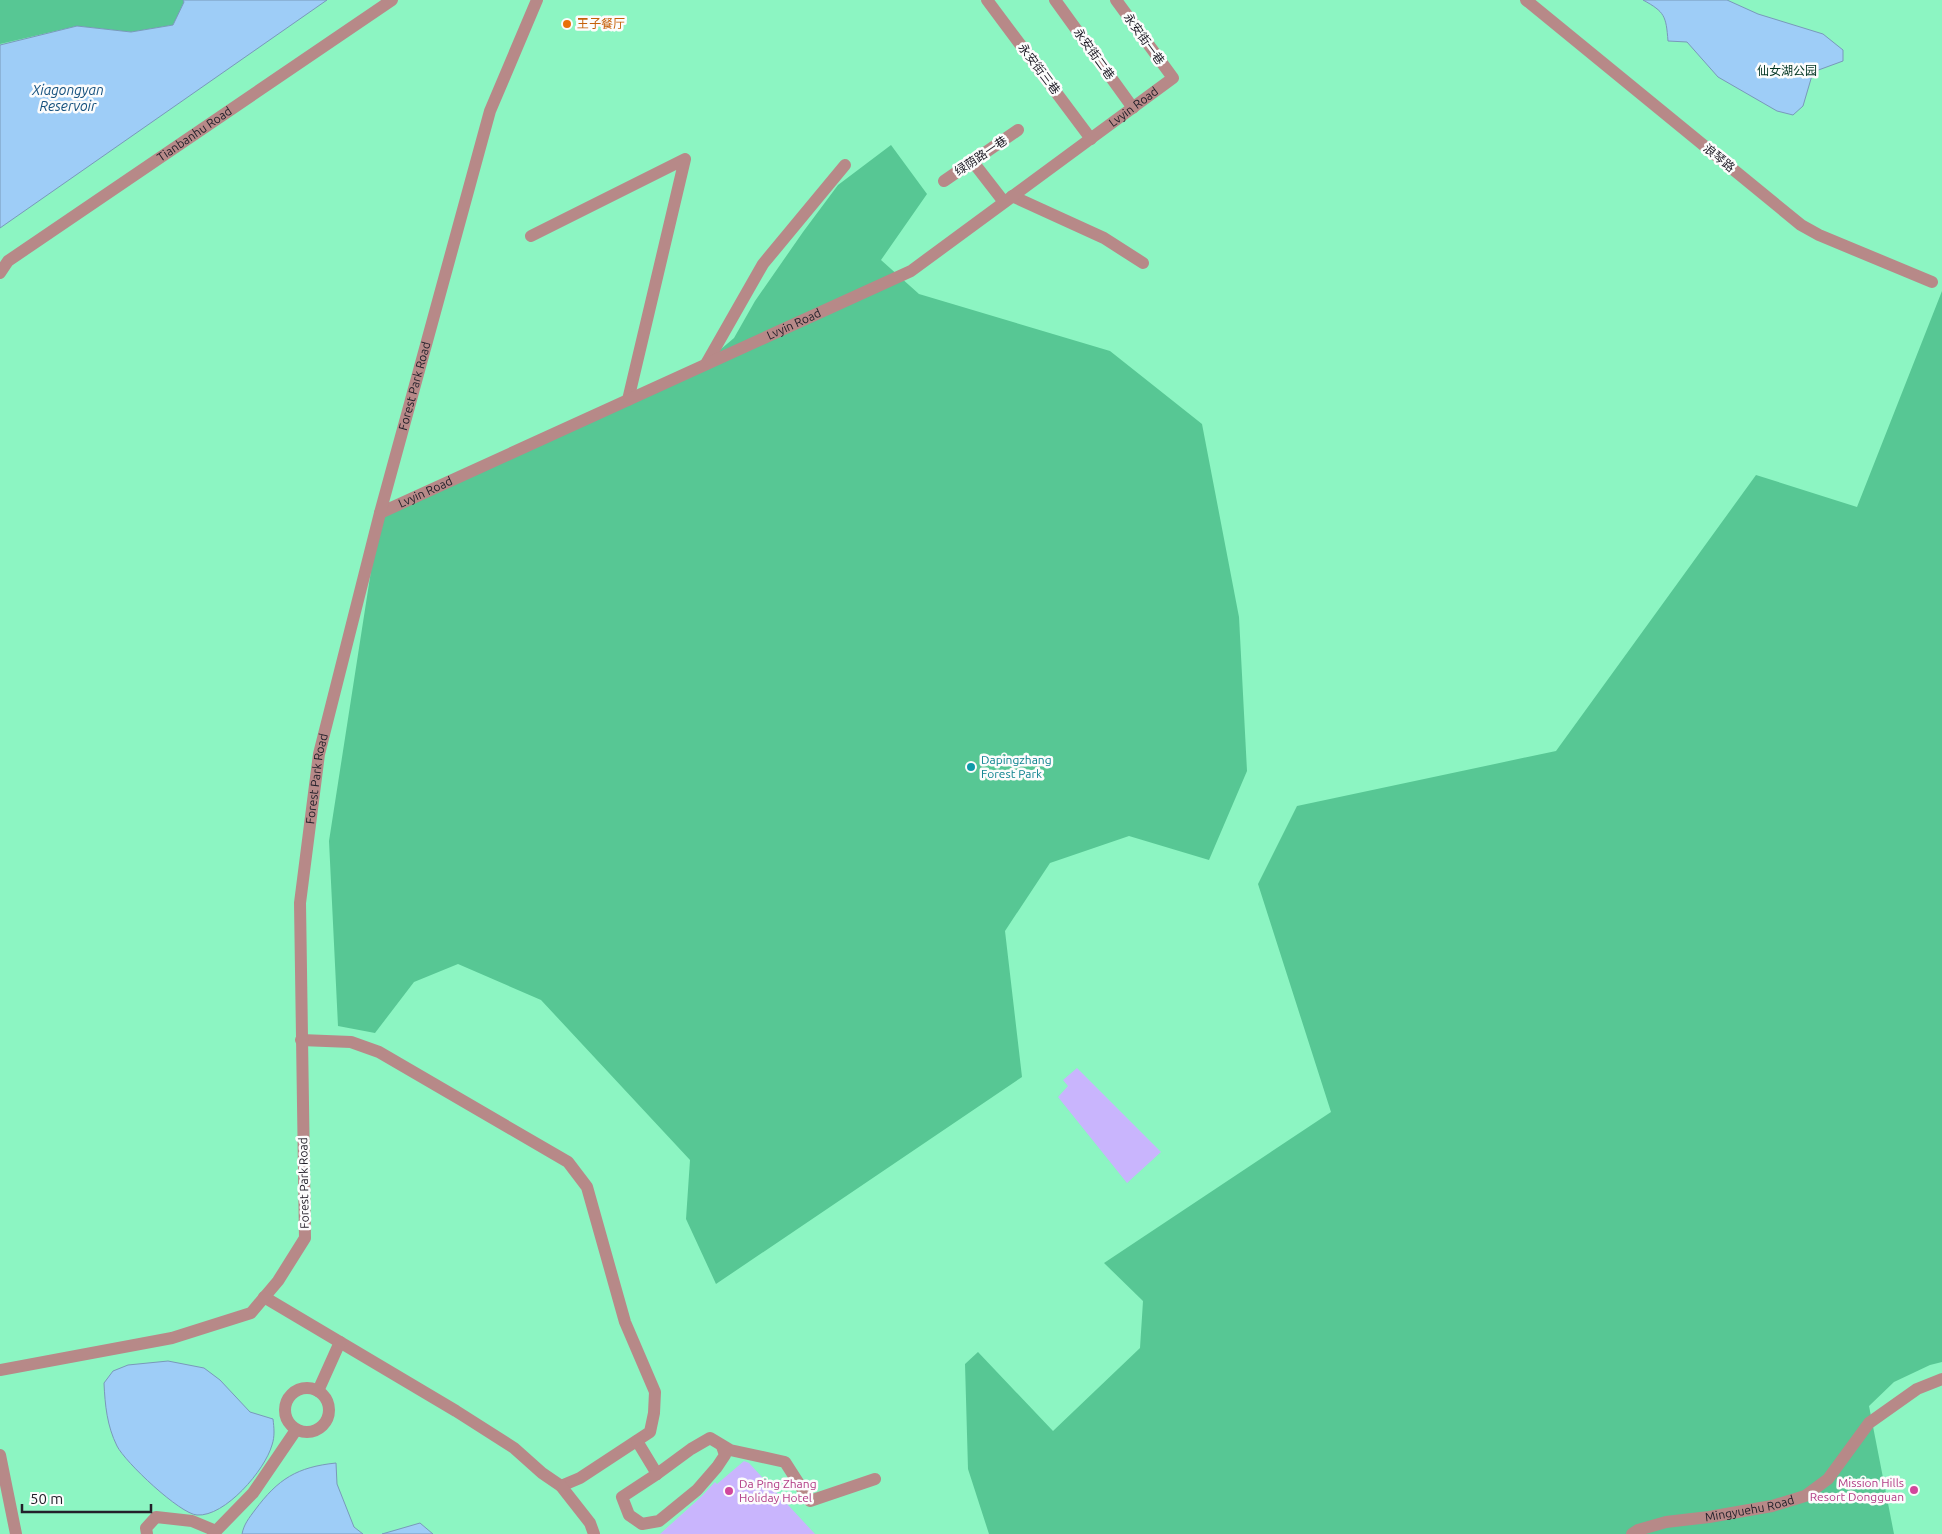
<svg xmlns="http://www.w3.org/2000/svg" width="1942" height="1534" viewBox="0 0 1942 1534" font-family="Ubuntu,'Noto Sans SC',sans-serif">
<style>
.green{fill:#8cf5c2}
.forest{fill:#57c794}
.water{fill:#9ecdf7;stroke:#7999ba}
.building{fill:#c9b5fd}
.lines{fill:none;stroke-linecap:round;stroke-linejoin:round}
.minor{stroke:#b78988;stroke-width:12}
.food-dot{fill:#e8710a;stroke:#fcfcfc;stroke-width:2}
.culture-dot{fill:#0f9aa8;stroke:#fcfcfc;stroke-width:2}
.hotel-dot{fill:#d1479c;stroke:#fcfcfc;stroke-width:2}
.labels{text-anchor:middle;stroke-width:5;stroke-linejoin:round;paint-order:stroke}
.food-label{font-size:12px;fill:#c56008;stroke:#fcfcfc;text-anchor:start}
.street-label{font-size:12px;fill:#23202a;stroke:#fcfcfc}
.park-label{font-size:12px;fill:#023522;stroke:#fcfcfc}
.culture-label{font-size:12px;fill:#0d838f;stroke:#fcfcfc;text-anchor:start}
.hotel-label{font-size:12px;fill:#b23c85;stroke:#fcfcfc;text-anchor:end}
.water-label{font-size:14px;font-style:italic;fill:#14507d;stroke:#fcfcfc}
</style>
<rect width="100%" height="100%" fill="#f1ecfe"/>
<rect class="green" x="0" y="0" width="1942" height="1534"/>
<g class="forest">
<polygon points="0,0 183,0 184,2 173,25 131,32 77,26 0,44"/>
<polygon points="891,145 927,194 881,260 919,294 1110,351 1202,424 1239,617 1247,771 1209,860 1129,836 1050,863 1005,931 1022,1077 716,1284 686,1219 690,1160 541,1000 458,964 414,982 375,1033 338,1026 329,841 380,513 688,377 734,338 755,301 803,232 838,185"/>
<polygon points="1942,291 1942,1362 1930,1365 1894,1382 1869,1406 1894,1534 989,1534 968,1469 965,1364 978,1352 1053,1431 1140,1348 1143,1301 1104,1263 1331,1112 1258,884 1297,806 1556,751 1756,475 1857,507"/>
</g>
<g class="water">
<polygon points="183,0 327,0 0,228 0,45 77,26 131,32 173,25 184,2"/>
<path d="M1643,0H1727L1758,14L1823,34L1843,50V61L1813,72L1803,106L1793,115L1777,111L1718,77L1687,42L1668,41C1666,16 1665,12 1643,0Z"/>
<path d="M168,1361L204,1368L220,1380L250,1412L273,1419C274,1428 275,1436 272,1445C265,1470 225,1517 197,1515C180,1514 125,1462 117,1446C107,1426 105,1405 104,1383L113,1371L128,1365Z"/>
<path d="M336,1463L337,1484L354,1527L363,1534H242C244,1524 249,1518 255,1510C278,1479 297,1467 336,1463Z"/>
<polygon points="420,1523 433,1534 382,1534"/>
</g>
<g class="building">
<polygon points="1077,1068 1161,1152 1127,1183 1058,1097 1068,1086 1063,1080"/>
<polygon points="744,1461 749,1463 815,1534 660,1534 702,1496 715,1482 717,1484"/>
</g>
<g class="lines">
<g class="minor">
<polyline points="987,0 1091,139"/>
<polyline points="1055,0 1133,108"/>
<polyline points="1526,0 1801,225 1819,235 1932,282"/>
<polyline points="973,162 1004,202"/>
<polyline points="944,181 1018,130"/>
<polyline points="1012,196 1104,238 1143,263"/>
<polyline points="531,236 685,159 628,400"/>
<path id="s1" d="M0,273L8,261L392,0"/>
<polyline points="706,364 763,264 845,165"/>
<path id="s2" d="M380,513L911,271L1173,78L1116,0"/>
<polyline points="301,1040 351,1042 379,1052 568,1162 587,1187 625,1322 655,1392 654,1413 650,1432 580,1478 561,1486"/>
<polyline points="264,1297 456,1411 514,1448 542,1473 561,1486 590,1523 594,1534"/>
<path id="s3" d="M0,1370L172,1338L251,1313L278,1281L305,1238L300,903L319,754L380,513L490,111L537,0"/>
<circle cx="307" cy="1410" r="22"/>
<polyline points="318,1391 340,1342"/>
<polyline points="637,1441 657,1474 691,1449 710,1438 730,1450 785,1462 810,1501 875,1479"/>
<polyline points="0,1455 16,1534"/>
<polyline points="657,1474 622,1497 629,1515 642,1524 659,1521 697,1490 717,1467 725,1455 722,1446"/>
<polyline points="147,1534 146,1528 156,1517 192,1521 216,1531"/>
<polyline points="213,1534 253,1493 296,1430"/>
<path id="s4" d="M1632,1534L1638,1530L1666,1522L1709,1517L1772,1506L1805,1496L1828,1479L1869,1423L1917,1389L1942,1379"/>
</g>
</g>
<circle class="food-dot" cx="567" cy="24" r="5"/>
<circle class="culture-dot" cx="971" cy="767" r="5"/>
<g class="hotel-dot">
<circle cx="1914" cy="1490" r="5"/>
<circle cx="729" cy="1491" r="5"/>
</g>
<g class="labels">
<g class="food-label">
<text x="577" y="28">王子餐厅</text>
</g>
<g class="street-label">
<text transform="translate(1144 39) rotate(54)" y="4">永安街一巷</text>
<text transform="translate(1094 54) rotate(54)" y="4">永安街二巷</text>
<text transform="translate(1039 69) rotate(53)" y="4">永安街三巷</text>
<text dy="4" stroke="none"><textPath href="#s2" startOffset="860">Lvyin Road</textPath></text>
<text dy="4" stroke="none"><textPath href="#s1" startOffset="240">Tianbanhu Road</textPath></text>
<text transform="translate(981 156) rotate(-34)" y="4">绿荫路一巷</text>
<text transform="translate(1719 158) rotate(39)" y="4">浪琴路</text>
<text dy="4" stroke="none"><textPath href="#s2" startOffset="455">Lvyin Road</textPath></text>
<text dy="4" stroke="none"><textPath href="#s3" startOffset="1216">Forest Park Road</textPath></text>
<text dy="4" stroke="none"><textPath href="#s2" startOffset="50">Lvyin Road</textPath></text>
<text dy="4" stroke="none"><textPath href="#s3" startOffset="811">Forest Park Road</textPath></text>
<text transform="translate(304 1183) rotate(-91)" y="4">Forest Park Road</text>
<text dy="4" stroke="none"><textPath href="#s4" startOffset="121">Mingyuehu Road</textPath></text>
</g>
<g class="park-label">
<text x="1787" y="75">仙女湖公园</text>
</g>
<g class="culture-label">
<text x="981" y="764">Dapingzhang<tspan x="981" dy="14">Forest Park</tspan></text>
</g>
<g class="hotel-label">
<text x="1904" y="1487">Mission Hills<tspan x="1904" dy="14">Resort Dongguan</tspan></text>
<text x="739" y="1488" text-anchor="start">Da Ping Zhang<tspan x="739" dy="14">Holiday Hotel</tspan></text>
</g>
<g class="water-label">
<text x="68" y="95">Xiagongyan<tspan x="68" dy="16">Reservoir</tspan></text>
</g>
</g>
<path d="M22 1504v8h129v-8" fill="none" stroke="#23202a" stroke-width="2.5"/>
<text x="30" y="1504" font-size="15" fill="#23202a" stroke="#fcfcfc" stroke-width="4" paint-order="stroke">50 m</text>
</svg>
